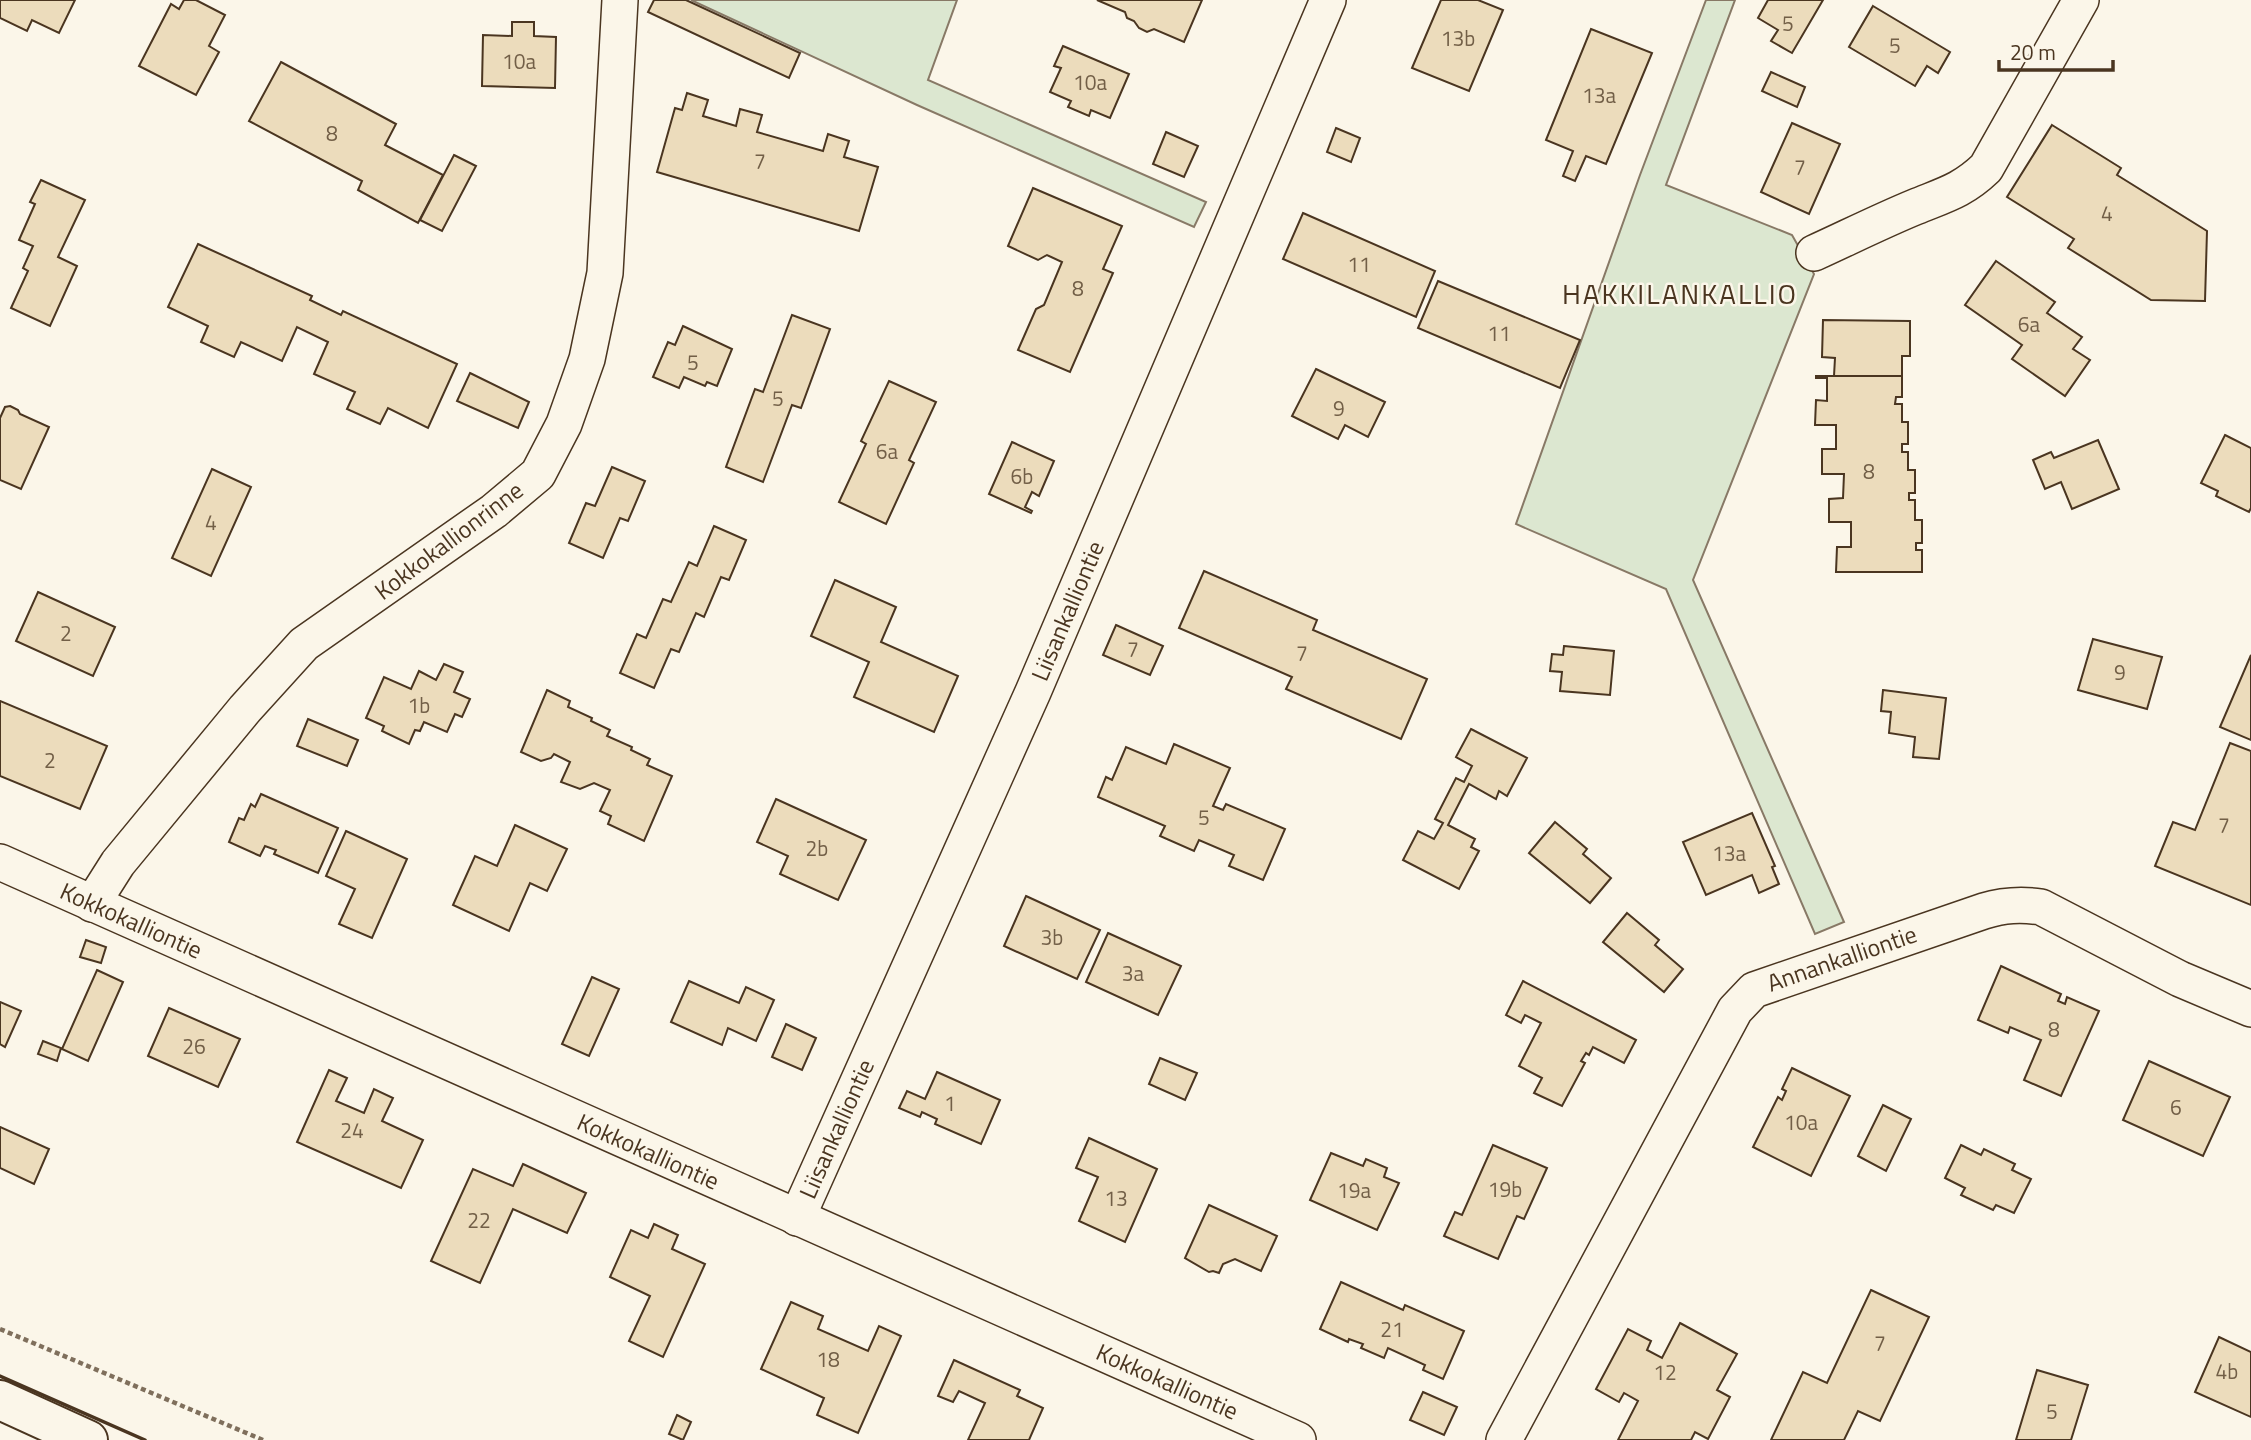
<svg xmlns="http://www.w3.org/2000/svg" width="2251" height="1440" viewBox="0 0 2251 1440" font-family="'Titillium Web',sans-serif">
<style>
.green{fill:#dce7d0;stroke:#887966;stroke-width:2}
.building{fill:#ecdcbc;stroke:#4a3520;stroke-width:2}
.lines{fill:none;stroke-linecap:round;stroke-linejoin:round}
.minor-casing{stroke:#4a3520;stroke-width:38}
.secondary-casing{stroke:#4a3520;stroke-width:42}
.path{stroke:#7f6f5c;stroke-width:4.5;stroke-dasharray:5 3.5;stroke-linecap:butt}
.minor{stroke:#fbf6e9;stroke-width:35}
.secondary{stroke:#fbf6e9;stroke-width:38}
.wall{stroke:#4a3520;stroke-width:3.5}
.labels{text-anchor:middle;stroke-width:5;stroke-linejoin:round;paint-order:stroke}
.number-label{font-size:21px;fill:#725f47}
.street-label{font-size:24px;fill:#4a3520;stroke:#fbf6e9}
.quarter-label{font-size:28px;letter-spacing:2px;fill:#4a3520;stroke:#fbf6e9}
</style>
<rect width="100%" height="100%" fill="#fbf6e9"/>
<g class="green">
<polygon points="691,0 957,0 928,80 1206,202 1194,227 917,105"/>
<polygon points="1706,0 1735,0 1666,185 1792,235 1814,274 1693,580 1844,922 1815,934 1666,589 1516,524 1640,175"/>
</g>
<g class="building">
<polygon points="0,0 75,0 59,33 32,20 27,31 0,18"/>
<polygon points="184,0 196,0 225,15 209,46 219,52 196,95 139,66 171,4 179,9"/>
<polygon points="654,0 686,0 800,53 789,78 648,12"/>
<polygon points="1097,0 1202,0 1184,42 1154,29 1147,32 1139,28 1134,21 1127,18 1125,12"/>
<polygon points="1441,0 1478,0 1503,10 1469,91 1412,68"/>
<polygon points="1768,0 1823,0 1792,53 1771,41 1778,30 1758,18"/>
<polygon points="1873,6 1950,52 1938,73 1927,66 1915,86 1849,47"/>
<polygon points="512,22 534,22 534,36 556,37 555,88 482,86 483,35 512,36"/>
<polygon points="1591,29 1652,53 1606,164 1586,156 1575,181 1563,176 1573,151 1546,140"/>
<polygon points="1063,46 1129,74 1110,118 1091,110 1089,116 1068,107 1071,101 1050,92 1061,68 1054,66"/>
<polygon points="281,62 396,124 385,145 443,175 418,223 358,190 362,181 249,121"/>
<polygon points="1771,72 1805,87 1797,107 1762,91"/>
<polygon points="687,93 708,100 703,116 736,126 740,109 762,115 757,132 823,151 828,134 849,141 844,157 878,167 859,231 657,172 675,108 682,110"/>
<polygon points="1792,123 1840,144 1809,214 1761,192"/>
<polygon points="2052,125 2121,168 2117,175 2207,231 2205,301 2151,300 2068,248 2074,239 2007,197"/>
<polygon points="1336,128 1360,138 1351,162 1327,152"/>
<polygon points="1166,132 1198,146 1184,177 1153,164"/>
<polygon points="454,155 476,166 442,231 420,220"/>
<polygon points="41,180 85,200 58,257 77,266 50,326 11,308 28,271 23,268 33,246 19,240 35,204 30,202"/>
<polygon points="1033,188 1122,226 1103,269 1113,273 1070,372 1018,350 1036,309 1044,305 1062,262 1047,255 1038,260 1008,246"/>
<polygon points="1303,213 1435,271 1416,317 1283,259"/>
<polygon points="198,244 312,296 310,300 341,315 343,311 457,364 428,428 388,408 380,424 347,409 355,392 314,374 328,342 297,327 282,361 241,342 234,357 201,342 208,326 168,307"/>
<polygon points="1996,261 2055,302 2047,313 2082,337 2073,349 2090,360 2065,396 2012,359 2022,345 1965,305"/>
<polygon points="1438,281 1580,340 1560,388 1418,328"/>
<polygon points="792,315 830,329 801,408 792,405 763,482 726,467 755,389 763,392"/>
<polygon points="1823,320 1910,321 1910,356 1902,356 1902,376 1834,376 1835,358 1822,357"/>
<polygon points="683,326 732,349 717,386 707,382 705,386 684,377 679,388 653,377 668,342 675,345"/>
<polygon points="1316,369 1385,402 1368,437 1345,425 1338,439 1292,416"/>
<polygon points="470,373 529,402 518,428 457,401"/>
<polygon points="1816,376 1902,376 1902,397 1896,397 1895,404 1902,404 1902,422 1908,422 1908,444 1902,444 1902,452 1908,452 1908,470 1915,470 1915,493 1909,493 1909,500 1915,500 1915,520 1922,520 1922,543 1916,543 1916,550 1922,550 1922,572 1836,572 1837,547 1851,547 1851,522 1829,522 1829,499 1843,498 1844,474 1822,474 1822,449 1836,449 1836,425 1815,425 1816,400 1827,401 1827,378 1816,378"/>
<polygon points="889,381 936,402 909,460 914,463 886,524 839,502 866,444 861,441"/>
<polygon points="10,406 18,410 20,414 49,427 21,489 0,480 0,418 5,407"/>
<polygon points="2225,435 2251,448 2251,508 2249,512 2216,496 2218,491 2201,483"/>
<polygon points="2098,440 2119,489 2072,509 2061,482 2045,489 2033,460 2051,452 2054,458"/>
<polygon points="1012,442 1054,461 1039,496 1032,492 1025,507 1032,511 1031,513 989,494"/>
<polygon points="612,467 645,481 628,521 620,518 603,558 569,543 586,503 595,506"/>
<polygon points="212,469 251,487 211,576 172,558"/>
<polygon points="714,526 746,540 729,580 721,577 704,617 696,613 679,652 671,649 654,688 620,673 637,634 646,638 663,599 671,602 689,562 697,566"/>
<polygon points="1204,571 1317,620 1313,630 1427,679 1401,739 1286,689 1292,677 1179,628"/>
<polygon points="835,580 896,607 881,642 958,676 934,732 854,697 869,662 811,636"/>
<polygon points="38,592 115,627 93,676 16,641"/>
<polygon points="1116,625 1163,646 1150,675 1103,655"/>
<polygon points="2093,639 2162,657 2147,709 2078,690"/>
<polygon points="1564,646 1614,651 1610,695 1560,691 1562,672 1550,671 1552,654 1563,655"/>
<polygon points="2251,655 2251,740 2220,727"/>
<polygon points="444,664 463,672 454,692 470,699 462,717 455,714 447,732 424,722 420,731 415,730 409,744 382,731 384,726 366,718 384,677 411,689 419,671 436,680"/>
<polygon points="547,690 570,701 568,707 592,718 591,721 610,730 607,736 632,747 631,750 650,759 647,765 672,776 644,841 608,824 611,816 600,811 610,790 594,783 580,789 561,782 570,762 554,754 551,758 541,761 521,752"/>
<polygon points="1883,690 1946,698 1939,759 1913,757 1915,737 1889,733 1891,712 1881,711"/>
<polygon points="0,701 107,746 80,809 0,776"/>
<polygon points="308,719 358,740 347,766 297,746"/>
<polygon points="1471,729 1527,758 1507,796 1499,791 1496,799 1469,784 1448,825 1475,839 1471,847 1479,851 1459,889 1403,860 1418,831 1434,839 1443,823 1435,819 1456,778 1464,782 1472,766 1456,757"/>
<polygon points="2230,743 2251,751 2251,905 2155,866 2173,822 2195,830"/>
<polygon points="1174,744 1230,768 1213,806 1223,810 1226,804 1285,829 1263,880 1229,866 1234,855 1199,840 1194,851 1160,836 1165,826 1098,797 1106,777 1112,780 1126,747 1166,764"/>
<polygon points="261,794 338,828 318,873 274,854 276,850 265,846 260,856 229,842 239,818 244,820 251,804 255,807"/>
<polygon points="776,799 866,840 838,900 780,874 788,856 757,842"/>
<polygon points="1752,813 1775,866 1772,867 1779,884 1759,893 1752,875 1706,895 1683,842"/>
<polygon points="1555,822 1587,849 1583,854 1611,878 1590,903 1529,853"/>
<polygon points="515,825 567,849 547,891 530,883 509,931 453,905 475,856 497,866"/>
<polygon points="346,831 407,859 372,938 339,924 355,889 326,876"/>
<polygon points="1026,896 1100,930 1077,979 1004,946"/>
<polygon points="1627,913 1659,940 1655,945 1683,969 1664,992 1603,942"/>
<polygon points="1108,933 1181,966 1158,1015 1086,982"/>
<polygon points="86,940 106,947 101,963 80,957"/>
<polygon points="2001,966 2061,994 2058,1001 2065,1004 2067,997 2099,1011 2061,1096 2024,1080 2041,1040 2010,1027 2008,1033 1978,1020"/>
<polygon points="97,970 123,982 88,1061 62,1049"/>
<polygon points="592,977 619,989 589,1056 562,1044"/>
<polygon points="689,981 739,1003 746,987 774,1000 756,1041 728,1028 722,1045 671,1022"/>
<polygon points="1523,981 1636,1040 1624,1063 1593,1047 1589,1055 1586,1053 1581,1061 1585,1063 1562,1106 1534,1093 1542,1078 1519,1066 1541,1023 1525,1015 1521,1023 1506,1015"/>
<polygon points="0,1002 21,1011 5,1047 0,1044"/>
<polygon points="169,1008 240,1039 218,1087 148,1056"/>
<polygon points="786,1024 816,1038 802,1070 772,1057"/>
<polygon points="43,1041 61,1048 57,1061 38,1054"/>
<polygon points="1160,1058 1197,1073 1185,1100 1149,1084"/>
<polygon points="2149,1061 2230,1097 2203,1156 2123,1120"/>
<polygon points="1792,1068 1850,1096 1811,1176 1753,1147 1778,1097 1782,1100 1786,1091 1782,1089"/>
<polygon points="329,1070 347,1078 336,1101 364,1113 374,1089 393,1098 382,1121 423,1140 401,1188 297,1142"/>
<polygon points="937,1072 1000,1100 981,1144 935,1124 937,1119 922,1112 920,1117 899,1108 907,1091 925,1099"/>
<polygon points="1883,1105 1911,1119 1886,1171 1858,1156"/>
<polygon points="0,1127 49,1149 34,1184 0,1168"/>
<polygon points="1089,1138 1157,1169 1125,1242 1079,1221 1098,1177 1076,1168"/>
<polygon points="1493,1145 1547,1168 1524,1219 1517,1216 1498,1259 1444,1236 1455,1212 1462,1215"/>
<polygon points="1961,1145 1981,1155 1984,1149 2015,1164 2012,1170 2031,1179 2014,1213 1996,1205 1993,1210 1961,1195 1965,1188 1945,1178"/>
<polygon points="1331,1153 1363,1166 1366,1159 1387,1168 1384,1177 1399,1183 1377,1230 1310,1200"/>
<polygon points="523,1164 586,1193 567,1233 513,1209 480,1283 431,1261 473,1169 513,1186"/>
<polygon points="1209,1205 1277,1236 1261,1271 1235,1259 1223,1264 1219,1273 1213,1271 1209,1272 1185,1258"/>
<polygon points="654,1224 678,1235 672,1249 705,1264 663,1357 629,1341 650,1296 610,1277 631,1230 648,1238"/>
<polygon points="1341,1282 1403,1310 1405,1305 1464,1331 1443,1379 1423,1370 1425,1365 1388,1348 1384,1358 1361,1348 1363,1344 1349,1339 1348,1342 1320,1329"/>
<polygon points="1871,1290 1929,1317 1880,1421 1858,1411 1844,1440 1771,1440 1803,1372 1827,1383"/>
<polygon points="791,1302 823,1316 818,1329 868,1351 879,1326 901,1336 858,1433 817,1415 824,1398 761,1369"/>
<polygon points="1680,1323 1737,1354 1717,1390 1730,1397 1708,1439 1695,1432 1691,1440 1618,1440 1638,1401 1624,1393 1619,1402 1596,1389 1628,1329 1651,1341 1647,1350 1662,1358"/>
<polygon points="2219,1337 2251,1352 2251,1417 2195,1392"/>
<polygon points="954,1360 1020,1390 1017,1396 1043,1408 1029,1440 968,1440 985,1403 959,1391 953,1402 938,1396"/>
<polygon points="2037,1370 2088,1385 2071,1440 2016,1440"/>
<polygon points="1423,1392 1457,1407 1444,1435 1410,1420"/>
<polygon points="677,1415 691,1422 683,1440 669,1434"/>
</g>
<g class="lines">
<defs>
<g id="minor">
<path d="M1814,253C1847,238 1881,221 1915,207C1944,195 1962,191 1986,168L2081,0"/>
<polyline points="0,862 1298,1440"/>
<polyline points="92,904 118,863 245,709 304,644 494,511 538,474 564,424 587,359 605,273 620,0"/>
<polyline points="797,1218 1033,692 1328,0"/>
<path d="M1504,1440L1735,1010L1754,990L1984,911C2004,905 2020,904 2041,907L2180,979L2251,1009"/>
</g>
<polyline id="secondary" points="0,1400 88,1440"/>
</defs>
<use href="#minor" class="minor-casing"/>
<use href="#secondary" class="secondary-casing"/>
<polyline class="path" points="0,1329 263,1440"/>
<use href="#minor" class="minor"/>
<use href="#secondary" class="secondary"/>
<polyline class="wall" points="0,1376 145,1440"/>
</g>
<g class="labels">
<g class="number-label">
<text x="1788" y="31">5</text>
<text x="1458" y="46">13b</text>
<text x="1895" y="53">5</text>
<text x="519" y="69">10a</text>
<text x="1090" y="90">10a</text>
<text x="1599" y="103">13a</text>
<text x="332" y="141">8</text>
<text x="760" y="169">7</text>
<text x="1800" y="175">7</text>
<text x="2107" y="221">4</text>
<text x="1359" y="272">11</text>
<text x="1078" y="296">8</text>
<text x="2029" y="332">6a</text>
<text x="1499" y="341">11</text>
<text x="693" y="370">5</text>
<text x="778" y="406">5</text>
<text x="1339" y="416">9</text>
<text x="887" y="459">6a</text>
<text x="1869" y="479">8</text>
<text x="1022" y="484">6b</text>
<text x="211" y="530">4</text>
<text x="66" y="641">2</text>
<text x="1133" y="657">7</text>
<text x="1302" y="661">7</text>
<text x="2120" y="680">9</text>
<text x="419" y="713">1b</text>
<text x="50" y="768">2</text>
<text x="1204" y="825">5</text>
<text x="2224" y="833">7</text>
<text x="817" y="856">2b</text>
<text x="1729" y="861">13a</text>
<text x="1052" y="945">3b</text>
<text x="1133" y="981">3a</text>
<text x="2054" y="1037">8</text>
<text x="194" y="1054">26</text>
<text x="950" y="1111">1</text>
<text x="2176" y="1115">6</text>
<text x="1801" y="1130">10a</text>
<text x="352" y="1138">24</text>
<text x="1505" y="1197">19b</text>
<text x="1354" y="1198">19a</text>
<text x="1116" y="1206">13</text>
<text x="479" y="1228">22</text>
<text x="1392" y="1337">21</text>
<text x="1880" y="1351">7</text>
<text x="828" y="1367">18</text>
<text x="2227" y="1379">4b</text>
<text x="1665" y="1380">12</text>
<text x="2052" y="1419">5</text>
</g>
<g class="street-label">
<text transform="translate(449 541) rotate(-37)" y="8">Kokkokallionrinne</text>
<text transform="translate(1068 611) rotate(-67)" y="8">Liisankalliontie</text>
<text transform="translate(131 921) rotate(24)" y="8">Kokkokalliontie</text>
<text transform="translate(1842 959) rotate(-19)" y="8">Annankalliontie</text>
<text transform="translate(837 1129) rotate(-66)" y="8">Liisankalliontie</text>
<text transform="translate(648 1152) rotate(24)" y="8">Kokkokalliontie</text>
<text transform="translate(1167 1382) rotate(24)" y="8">Kokkokalliontie</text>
</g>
<g class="quarter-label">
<text x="1680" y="304">HAKKILANKALLIO</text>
</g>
</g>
<path d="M1999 60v10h114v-10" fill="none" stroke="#4a3520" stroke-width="3.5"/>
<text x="2010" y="60" font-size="21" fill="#4a3520" stroke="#fbf6e9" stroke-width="5" paint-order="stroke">20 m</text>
</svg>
